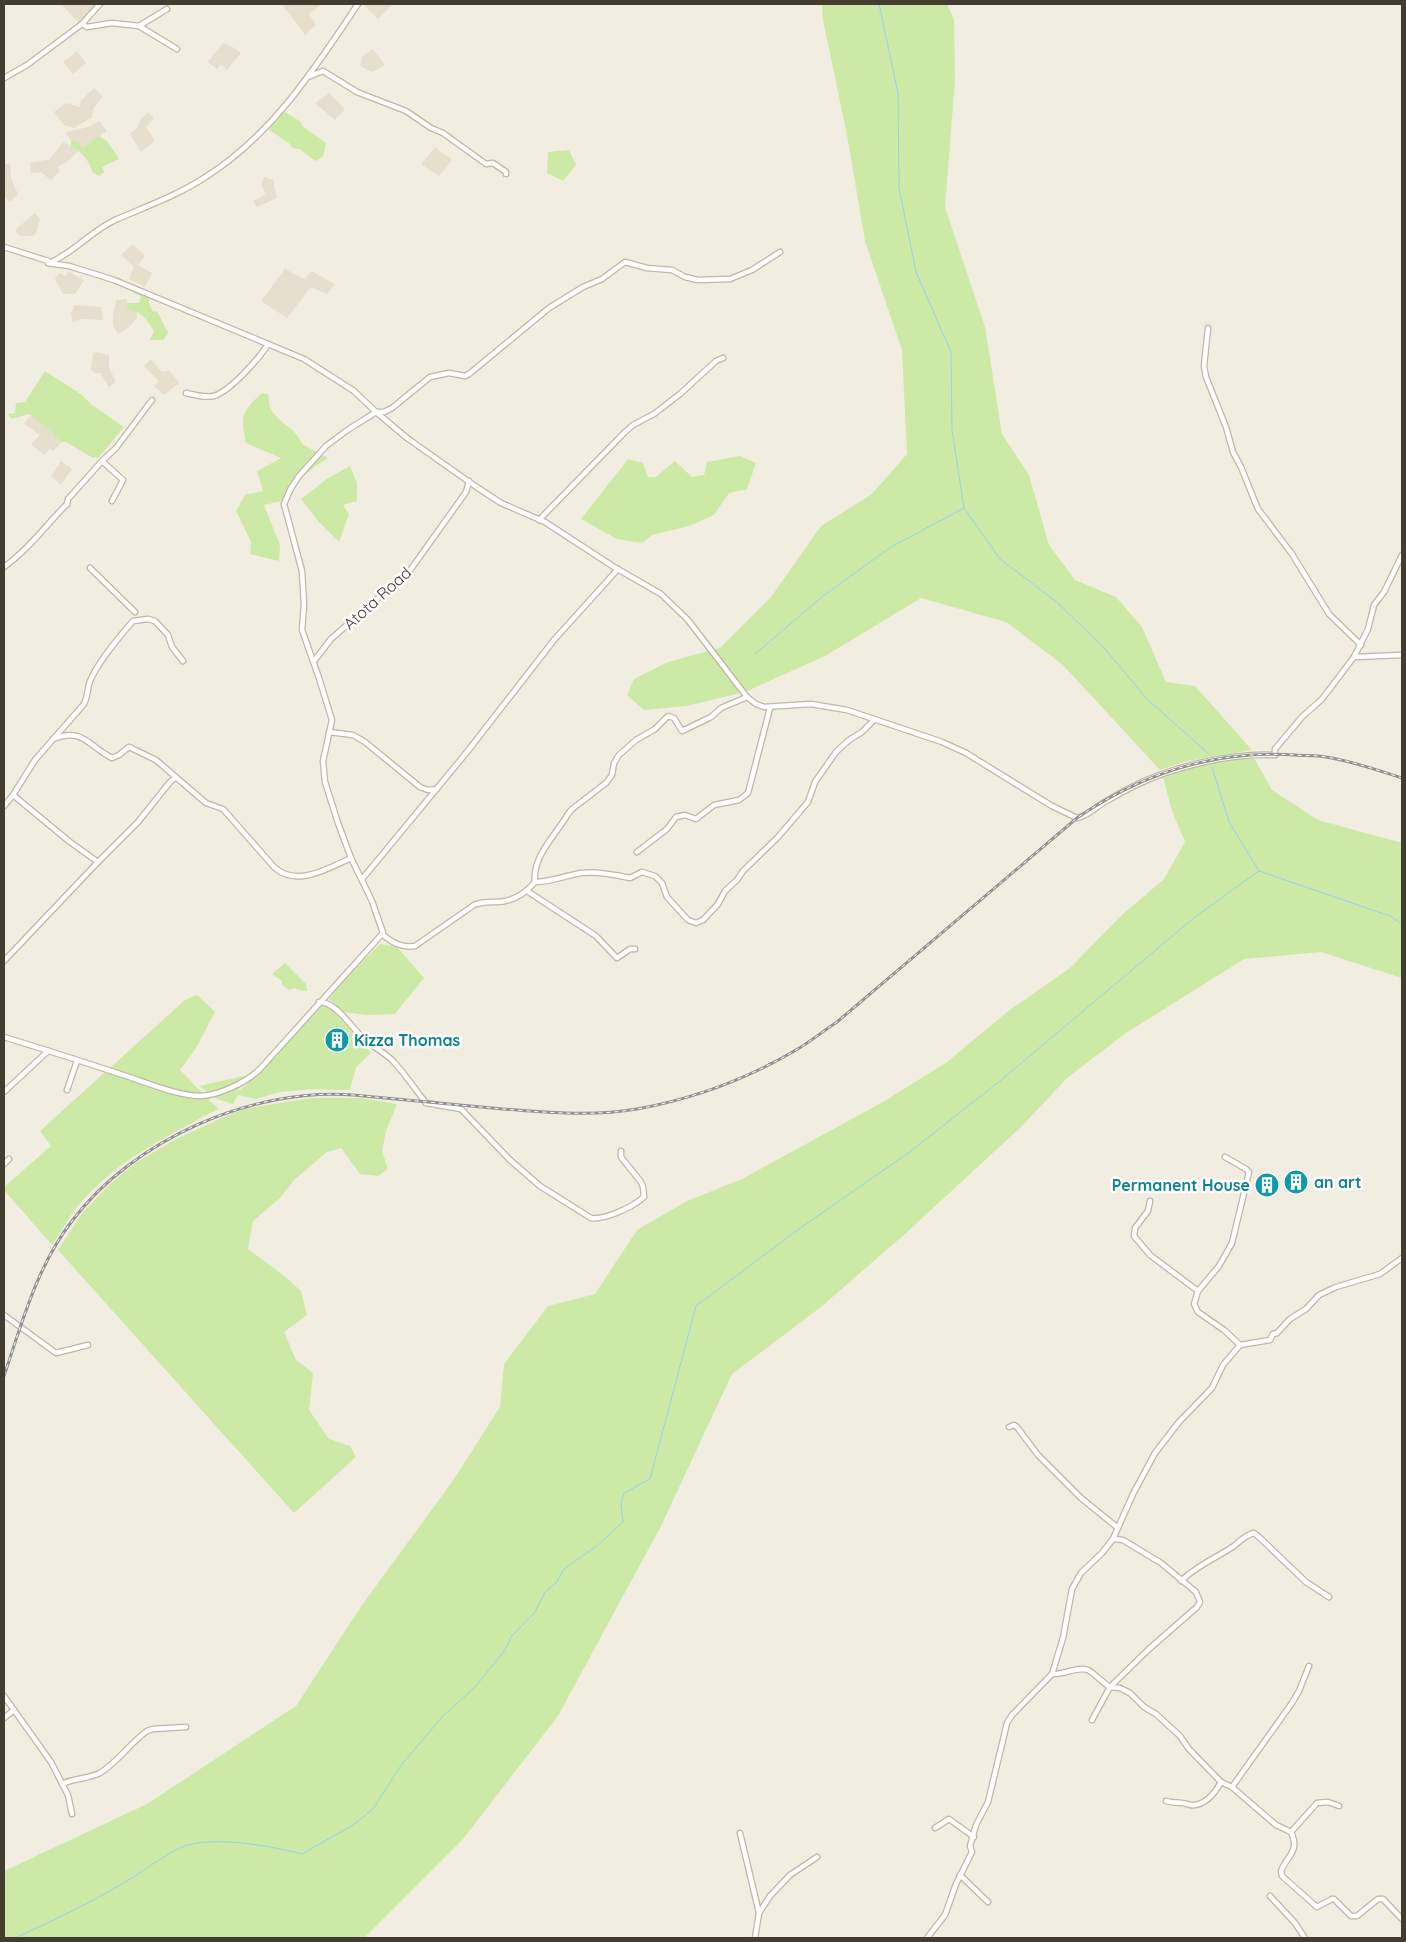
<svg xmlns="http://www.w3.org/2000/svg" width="1406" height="1942" viewBox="0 0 1406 1942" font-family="Quicksand,sans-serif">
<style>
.residential{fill:#e6dfce}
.green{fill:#cceaa5}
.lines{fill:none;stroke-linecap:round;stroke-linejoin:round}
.stream{stroke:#97d0f5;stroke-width:1}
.minor-casing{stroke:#c0b7a6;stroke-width:7}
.minor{stroke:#fff;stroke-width:4.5}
.rail-casing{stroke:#929292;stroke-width:3}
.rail{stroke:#fff;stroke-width:1;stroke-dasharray:4;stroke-linecap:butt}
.labels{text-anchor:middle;stroke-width:5;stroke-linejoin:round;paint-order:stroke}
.street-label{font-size:16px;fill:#433c31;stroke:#fff}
.culture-label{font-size:16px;font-weight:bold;fill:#0d838f;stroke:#fff;text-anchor:start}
</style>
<rect width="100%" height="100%" fill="#f2ede1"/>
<g class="residential">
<polygon points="61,4 93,4 96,7 79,23"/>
<polygon points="282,4 322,4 309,14 316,25 305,35"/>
<polygon points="363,4 393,4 378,19"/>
<polygon points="223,43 231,46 241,53 227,70 221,65 217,69 208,62"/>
<polygon points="373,49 385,65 372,72 360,66 363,56"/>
<polygon points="77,51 86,63 73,74 63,62"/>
<polygon points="94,88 103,97 94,107 92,117 74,128 64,125 54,112 66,103 80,107 81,101"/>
<polygon points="329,93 345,109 335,120 315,103"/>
<polygon points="148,112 154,118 146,127 155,141 141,152 130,134 138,127 139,122"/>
<polygon points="99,121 107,131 83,148 75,140 71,141 66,134 67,132 88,127"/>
<polygon points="63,142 79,150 69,160 58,167 60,171 51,180 41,172 31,173 30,163 50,159"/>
<polygon points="435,147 452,160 439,176 421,164"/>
<polygon points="4,164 10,164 11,178 18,194 10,202 4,196"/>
<polygon points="264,177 273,180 277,198 257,207 253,201 266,194 261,185"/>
<polygon points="35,213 40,219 36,233 33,236 19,236 15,230"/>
<polygon points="133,244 145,256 138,265 152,273 145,287 129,279 134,267 121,255"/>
<polygon points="285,269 305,279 311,271 335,284 327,294 311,287 287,318 261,301"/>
<polygon points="69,272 84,280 75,294 63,294 55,279 59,273 65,276"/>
<polygon points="127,299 127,309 137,312 137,318 127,329 118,334 113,325 113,316 116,300"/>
<polygon points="74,305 101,307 103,320 81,319 73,322 71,314"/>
<polygon points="98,352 109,355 109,367 116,382 109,387 100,373 95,373 91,370 93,353"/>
<polygon points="151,359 162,372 169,370 179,383 164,395 154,386 159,381 144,366"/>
<polygon points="31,415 55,433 55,437 62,442 53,451 50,449 44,455 31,444 40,435 24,424"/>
<polygon points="61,461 72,469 61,485 51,476"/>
</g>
<g class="green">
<polygon points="822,4 947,4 954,20 955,80 945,207 985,327 1002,434 1029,475 1049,545 1075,580 1116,597 1142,627 1166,682 1195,686 1252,750 1187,761 1160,770 1063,665 1006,622 921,598 825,656 745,692 686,706 644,710 627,695 634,679 668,662 720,648 771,597 821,526 872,494 907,454 902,350 865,241 847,135 823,20"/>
<polygon points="282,110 301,122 302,126 326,143 323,157 315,161 300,149 292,148 290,144 268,129"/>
<path d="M99,136L107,141L119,159L102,167L104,172L99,176L92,172C89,160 82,152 71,146V141L75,140L83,148Z"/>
<polygon points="569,150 576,165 563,181 547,173 548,152"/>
<path d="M135,289L150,294L149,303L153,312L157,311L168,333L163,340H150L154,331C144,316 145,315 127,309V303H139L141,296L133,293Z"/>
<polygon points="45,371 82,395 92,405 124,427 99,457 93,458 66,442 62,442 55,437 54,433 29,414 11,419 8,414 15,413 16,403 25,402"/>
<path d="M262,393L268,394C269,398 269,403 270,407C277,423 296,427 302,444L328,458C308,470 298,480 286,500L264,505L280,545L279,561L250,554L251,542L236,511L245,495L263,491L257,471L281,458L246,443C240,415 242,411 262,393Z"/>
<polygon points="740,456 756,463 747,489 729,493 714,515 689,526 652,535 642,543 617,539 581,519 628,459 643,463 648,477 656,477 675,461 692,477 704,475 707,462"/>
<polygon points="350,466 357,483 357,501 343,505 349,514 339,542 319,522 301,499 328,478"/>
<path d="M1254,758L1272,790L1318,820L1402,843V978L1321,952L1244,959L1126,1033L1067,1078L1021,1127L906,1233L821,1307L732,1374L661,1526L558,1716L463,1839L365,1937L4,1938V1871L147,1804L296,1706L362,1605L452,1482L500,1407L504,1364L548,1306L595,1294L637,1230L687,1201L742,1179L883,1102L947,1062L1007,1012L1070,968L1123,914L1164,879L1185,842L1172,811L1163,777C1192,766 1222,760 1254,758Z"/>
<polygon points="380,944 396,946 424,978 395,1014 367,1015 344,1012 329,999 347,977"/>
<polygon points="285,963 306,984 307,991 299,990 294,988 289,990 282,985 282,981 272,974"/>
<path d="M197,995L215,1012L196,1048L180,1070L218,1109C168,1136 114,1161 77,1207C68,1218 61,1233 52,1245L4,1190V1187L51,1146L40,1131L185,1000Z"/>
<polygon points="317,1004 331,1008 371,1053 356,1067 350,1090 312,1089 280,1092 256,1099 238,1095 233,1104 217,1099 199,1086 244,1076 239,1086 239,1091 259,1074 304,1023"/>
<polygon points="311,1098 360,1098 397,1104 386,1131 382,1151 388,1169 378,1176 360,1174 341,1148 327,1152 294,1180 280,1198 253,1221 248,1249 283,1275 301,1291 307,1315 284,1332 296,1360 313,1373 309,1410 329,1439 350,1446 356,1457 294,1513 58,1250 82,1213 111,1183 137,1162 174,1140 228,1115 244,1109"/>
</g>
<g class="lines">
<g class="stream">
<polyline points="879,4 898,93 899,188 916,272 951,352 952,430 964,508 1000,559 1058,603 1105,649 1147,699 1209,754"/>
<polyline points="755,654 823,596 891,547 964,508"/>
<polyline points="1212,767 1229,822 1259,871 1390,916 1402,924"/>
<path d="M15,1938C50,1922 86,1905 120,1885C140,1874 162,1856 182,1847C212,1835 271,1846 302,1854L353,1825L373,1809L402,1764L443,1716L475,1687L505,1650L511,1637L535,1612L545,1592L556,1583L564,1569L598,1545L623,1522L621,1503L624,1493L650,1479L696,1306L803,1226L907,1154L1000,1081L1195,917L1259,871"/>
</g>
<defs>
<g id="minor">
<polyline points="82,24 87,27 112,23 139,26 177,49"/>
<polyline points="139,26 167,9"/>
<polyline points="308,77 323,71 357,92 406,111 431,128 443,133 486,164 493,163 506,172 506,174"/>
<polyline points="4,78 27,65 82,24 100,4"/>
<path d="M4,247L48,261V263L69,266L114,280L304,359L354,391L376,412L407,438L475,486L501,503L545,522L614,567L661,594L688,620L747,697L756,704L764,707L811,704L847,710L942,742L966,753L1052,806L1077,818C1087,816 1095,808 1103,803C1113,797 1124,791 1134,786C1174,766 1231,753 1275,755V749L1302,717L1322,699L1354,657L1368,629L1374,605L1384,592L1402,555"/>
<path d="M49,263C74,253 91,231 115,220C145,207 176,196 204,178C272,136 315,68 358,4"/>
<polyline points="1208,328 1204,366 1206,377 1226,427 1233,452 1241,467 1258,509 1292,554 1329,614 1361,645"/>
<path d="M186,393C194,395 206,398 214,396C230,391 259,359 268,344"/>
<polyline points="102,461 116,448 152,400"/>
<polyline points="539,520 624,433 633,425 654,414 680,394 716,361 723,358"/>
<path d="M4,567C28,550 46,525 67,504L68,499L102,461L123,480L112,501"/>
<polyline points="90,568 135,612"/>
<polyline points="1354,657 1402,655"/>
<polyline points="314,661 331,639 411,569 466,492 469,481"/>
<polyline points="329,732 353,735 365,742 420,787 428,790 437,789"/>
<path d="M53,739C83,727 88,746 112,758L119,755L129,747L156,760L206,803L223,809L274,867C296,888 329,868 351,858"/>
<polyline points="13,795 70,842 98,862 138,822 170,782 175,778"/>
<path d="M4,806L13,795L35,760L84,704C88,696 87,689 90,681C98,662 119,637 133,621L148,619L155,621L168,635L172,647L183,661"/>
<polyline points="637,852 667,829 676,817 685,815 696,819 714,805 739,800 748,793 770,708"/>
<polyline points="363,878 467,752 554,640 618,569"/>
<path d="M535,882C552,882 566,875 582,873C597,871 616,875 630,878L642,872L655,876L662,883L667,897L688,920L696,923L703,920L718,904L725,891L737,880L743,871L778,837L808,802L815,782L836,752L849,740L862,732L874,720"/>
<polyline points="527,891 596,936 617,958 630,949 635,949"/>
<path d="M383,935C393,943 402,948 415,946L474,905C481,902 486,902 493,902C511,903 524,895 535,882C532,856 556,835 568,814L572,809L606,783L612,775L614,763L619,755L636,740L655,729L668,716L674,718L682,731L711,717L721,708L747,697"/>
<polyline points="4,961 98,862"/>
<path d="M319,1002C336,1001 353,1030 365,1040C374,1047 385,1053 393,1061C405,1074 415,1089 426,1103L461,1109L510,1160L540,1186L591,1218C605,1220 633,1207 644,1197L643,1187L641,1182L621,1157V1151"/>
<path d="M4,1037C43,1049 81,1061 120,1074C143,1081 177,1096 201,1096C219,1095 245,1083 259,1070L383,933L372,901L351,858L338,823L325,782L323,761L332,720L319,678L302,630L304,605L302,571L284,504L291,488L299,476L326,446L346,431L376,412H384L392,408L430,377L449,373L465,376L469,374L549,308L583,287L602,279L625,262L647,268L672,270L685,277L698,280L730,279L752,270L780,252"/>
<polyline points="67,1090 77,1061"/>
<polyline points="4,1092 48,1051"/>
<polyline points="1225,1157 1246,1169 1249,1172 1232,1243 1219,1266 1198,1291 1194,1304 1198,1312 1224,1330 1240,1345"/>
<polyline points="4,1164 9,1159"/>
<polyline points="1150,1201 1148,1211 1135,1228 1134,1236 1150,1255 1198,1291"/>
<polyline points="4,1315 56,1353 88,1345"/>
<polyline points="1009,1427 1014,1425 1017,1427 1038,1455 1081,1498 1118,1528"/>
<path d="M1181,1581C1196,1566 1216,1558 1234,1546C1240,1541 1245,1535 1254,1533L1259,1537L1306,1582L1329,1597"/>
<path d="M1052,1674C1064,1675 1078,1666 1088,1670C1094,1673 1103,1683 1110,1687L1149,1649L1197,1607L1200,1602L1196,1592L1161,1563L1123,1540L1113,1539"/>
<polyline points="4,1696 51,1762 68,1795 72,1814"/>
<polyline points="4,1718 14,1710"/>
<polyline points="1092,1720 1110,1687 1120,1688 1130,1693 1144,1707 1156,1714 1180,1736 1189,1749 1221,1782"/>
<path d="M62,1784C74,1778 88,1779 100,1773C118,1762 130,1743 147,1731L153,1729L186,1727"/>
<polyline points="1232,1787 1292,1703 1299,1691 1309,1666"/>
<path d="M1166,1801C1172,1803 1176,1802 1182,1803C1186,1803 1190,1806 1194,1805C1207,1804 1215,1793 1221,1782L1232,1787L1276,1825L1291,1832C1300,1852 1288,1854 1281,1871L1282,1876L1317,1907L1332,1899H1334L1351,1916H1357L1378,1899H1383L1402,1919"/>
<polyline points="935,1828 949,1819 974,1837"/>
<polyline points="1291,1832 1317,1803 1328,1802 1339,1806"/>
<polyline points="740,1833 759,1913"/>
<polyline points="960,1875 988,1902"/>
<polyline points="1270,1896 1295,1923 1305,1938"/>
<polyline points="755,1938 759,1913 770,1896 790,1875 817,1857"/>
<polyline points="927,1938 945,1915 956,1884 972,1852 970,1846 976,1825 988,1802 1007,1723 1012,1715 1052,1674 1063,1638 1072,1589 1081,1573 1102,1553 1113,1539 1133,1494 1155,1453 1179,1422 1212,1388 1223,1365 1240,1345 1270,1340 1273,1334 1277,1333 1290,1319 1306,1309 1319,1295 1336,1287 1380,1274 1402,1258"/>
</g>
</defs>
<use href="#minor" class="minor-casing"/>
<use href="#minor" class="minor"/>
<defs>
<path id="rail" d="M4,1376C22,1323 37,1266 72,1221C133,1140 252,1087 353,1095C399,1099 446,1104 492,1108C538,1112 592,1117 637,1109C692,1099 747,1079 796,1050C810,1042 823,1031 837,1022L1077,818C1144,772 1215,750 1295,755C1305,756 1316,755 1326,757C1352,761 1377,770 1402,778"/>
</defs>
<use href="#rail" class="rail-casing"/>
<use href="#rail" class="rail"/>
</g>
<defs>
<symbol id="building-disc" viewBox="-11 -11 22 22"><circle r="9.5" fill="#0f9aa8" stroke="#fff"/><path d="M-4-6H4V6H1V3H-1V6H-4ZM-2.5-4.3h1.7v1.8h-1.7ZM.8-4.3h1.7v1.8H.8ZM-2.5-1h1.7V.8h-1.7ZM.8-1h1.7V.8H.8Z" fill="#fff"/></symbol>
</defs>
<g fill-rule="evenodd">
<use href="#building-disc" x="323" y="1026" width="28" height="28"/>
<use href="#building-disc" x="1282" y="1168" width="28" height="28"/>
<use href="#building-disc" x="1253" y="1171" width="28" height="28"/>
</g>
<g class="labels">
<g class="street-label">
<text transform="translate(377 598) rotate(-42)" y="6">Atota Road</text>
</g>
<g class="culture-label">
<text x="354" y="1046">Kizza Thomas</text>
<text x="1314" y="1188">an art</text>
<text x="1250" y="1191" text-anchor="end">Permanent House</text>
</g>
</g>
<rect width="1406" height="1942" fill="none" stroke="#433c31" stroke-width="10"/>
</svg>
